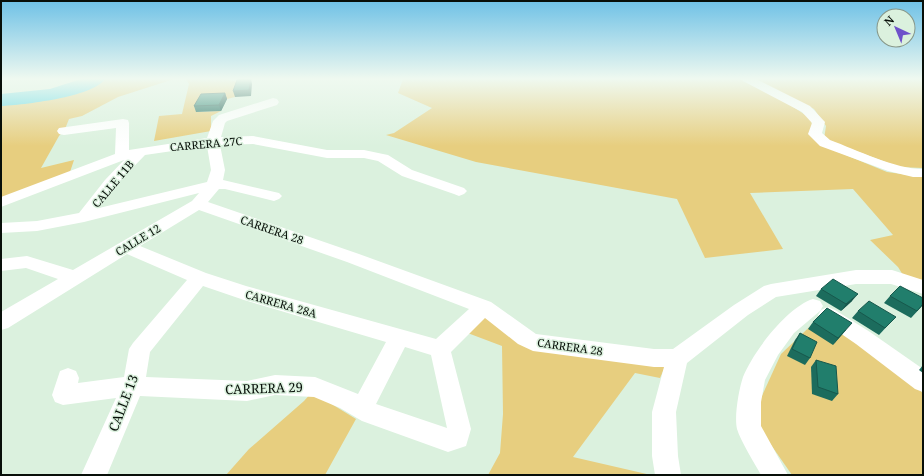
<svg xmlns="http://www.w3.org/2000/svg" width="924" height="476" viewBox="0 0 924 476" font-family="'Noto Serif',serif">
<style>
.green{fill:#e7ce7f}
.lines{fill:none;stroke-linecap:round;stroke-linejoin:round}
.river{fill:#57d5e3;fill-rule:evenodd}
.minor{fill:#fff;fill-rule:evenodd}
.wall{fill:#1c6c5d}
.shaded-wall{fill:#17584c}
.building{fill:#217e6c;stroke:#17584c}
.labels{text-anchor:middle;stroke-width:3;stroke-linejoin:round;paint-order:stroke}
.street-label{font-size:11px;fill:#080f09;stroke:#dbf1de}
.near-street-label{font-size:13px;fill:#080f09;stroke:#dbf1de}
</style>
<rect width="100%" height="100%" fill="#dbf1de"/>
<g class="green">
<path d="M101,79H174L118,97L82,116L69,119L65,129L59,136L41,168L74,160L70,172L1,198V102C35,101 70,94 101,79Z"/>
<polygon points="186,79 226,79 238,82 238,85 235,97 227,99 196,112 221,111 211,116 211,131 154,141 159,116 182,114 189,84"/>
<path d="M403,79H741C766,90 789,103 811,119L813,131L824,146L887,172L923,177V282L903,275L898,267L870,240L893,235L853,189L750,193L783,249L705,258L677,199L476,162L386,135L394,133L432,108L398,93Z"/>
<polygon points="754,79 923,79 923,168 899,167 824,139 826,126 814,109"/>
<polygon points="490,313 525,344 667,362 660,378 635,373 573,457 651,475 488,475 500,453 503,414 502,346 465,332"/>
<polygon points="822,315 894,369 923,393 923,475 792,475 762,432 756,409 781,354"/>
<polygon points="312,392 356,419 325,475 226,475 249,449 304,401"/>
</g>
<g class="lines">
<path class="river" d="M81,79H105C93,97 23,105 1,106V94L50,89Z"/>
<g class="minor">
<path d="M741,79H756L810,106L825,122L822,133L830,140C857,150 895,169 923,169V177H913L888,171L820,146L808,134L812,123L802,112L743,81Z"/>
<path d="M273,98L277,99L279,102L277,105L227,121L225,123L221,137L253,136L327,150H364L383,154L388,155L412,170L464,188L467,191L464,194L459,196L454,194L402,176L378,161L364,158H327L253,144L220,145L225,170L223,180L279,193L282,196L279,199L274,201L225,189H219L208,202L359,254L491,302L536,334L654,349H673L734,305L764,286L771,284L856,270H892L923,280V294L891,284H856L776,297L748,315L687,363L676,412L678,456L681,475H655L652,456V412L664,367H654L533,351L518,344L485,318L451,352L471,429L466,446L448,452L362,421L340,408L314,397L275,395L247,401L140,396L107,475H81L116,398L63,405L55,402L52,395L60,371L68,368L76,371L79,378L78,383L124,377L129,349L133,343L187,280L127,254L8,328L1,330V312L58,279L26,268L1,271V259L27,256L73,270L192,201L199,193L84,222L37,231L1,233V223L37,221L79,213L105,180L124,160L1,207V197L115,154L116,128L64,135L59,134L57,131L59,128L123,119L128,120L129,123V150L207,138L213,121L219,115ZM207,146L211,170L207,182L99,208L115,186L145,155ZM199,210L347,262L469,309L436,339L246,286L206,273L140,246ZM203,286L244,300L386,342L358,394L315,377L275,375L247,381L146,377L150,352ZM405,347L431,355L447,428L376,404Z"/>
<path d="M813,299L820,301L823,306L820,311L794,333L778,355L765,380L761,402V426L788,475H761C754,462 741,442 737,429C734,416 739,389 743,377C753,352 787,307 813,299Z"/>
<polygon points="828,307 835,310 870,332 923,369 923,392 915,389 856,344 821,320 818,315 821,310"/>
</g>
</g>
<g class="wall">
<polygon points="225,93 227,99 221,111 196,112 194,106"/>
<polygon points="821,289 852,301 841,311 816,296"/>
<polygon points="890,296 923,305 911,318 884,303"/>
<polygon points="858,311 890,323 879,335 852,318"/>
<polygon points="813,322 846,330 833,345 808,329"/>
<polygon points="800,333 810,358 805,365 787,356 795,340"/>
<polygon points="816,360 838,394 832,401 812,394 811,367"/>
<polygon points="923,365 923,373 919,370"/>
</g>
<g class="shaded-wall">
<polygon points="251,79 252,84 251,96 235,97 233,91"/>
<polygon points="225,93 227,99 221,111 219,105"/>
<polygon points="858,294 852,301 841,311 846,304"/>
<polygon points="852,323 846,330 833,345 838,338"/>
</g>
<g class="building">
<polygon points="242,79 251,79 249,90 233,91 237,80"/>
<polygon points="225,93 219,105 194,106 201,94"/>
<polygon points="833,279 858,294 846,304 821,289"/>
<polygon points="900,286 923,298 923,304 917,311 890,296"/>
<polygon points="869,301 896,317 885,328 858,311"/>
<polygon points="827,308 852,323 838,338 813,322"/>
<polygon points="800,333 817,342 810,358 792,349"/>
<polygon points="816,360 836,366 838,394 818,387"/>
</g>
<linearGradient id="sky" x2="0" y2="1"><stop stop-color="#6ec1e6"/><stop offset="0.54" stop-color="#eff9f0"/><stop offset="1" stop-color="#eff9f0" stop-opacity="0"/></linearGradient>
<rect width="924" height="146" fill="url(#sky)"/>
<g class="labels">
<g class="street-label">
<text transform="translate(206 144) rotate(-5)" y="4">CARRERA 27C</text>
<text transform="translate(113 184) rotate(-50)" y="4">CALLE 11B</text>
<text transform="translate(272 230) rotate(19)" y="4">CARRERA 28</text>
<text transform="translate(138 240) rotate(-31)" y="4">CALLE 12</text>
<text transform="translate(281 304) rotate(16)" y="4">CARRERA 28A</text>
<text transform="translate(570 347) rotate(8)" y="4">CARRERA 28</text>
</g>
<g class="near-street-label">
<text transform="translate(264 388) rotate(-2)" y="5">CARRERA 29</text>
<text transform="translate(123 403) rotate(-69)" y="5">CALLE 13</text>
</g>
</g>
<rect width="924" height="476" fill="none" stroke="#080f09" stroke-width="4"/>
<g transform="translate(896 28) rotate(316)"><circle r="19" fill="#dbf1de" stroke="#879789"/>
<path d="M0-3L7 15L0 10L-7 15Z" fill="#6e51ca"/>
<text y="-6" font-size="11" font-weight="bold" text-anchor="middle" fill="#080f09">N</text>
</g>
</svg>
